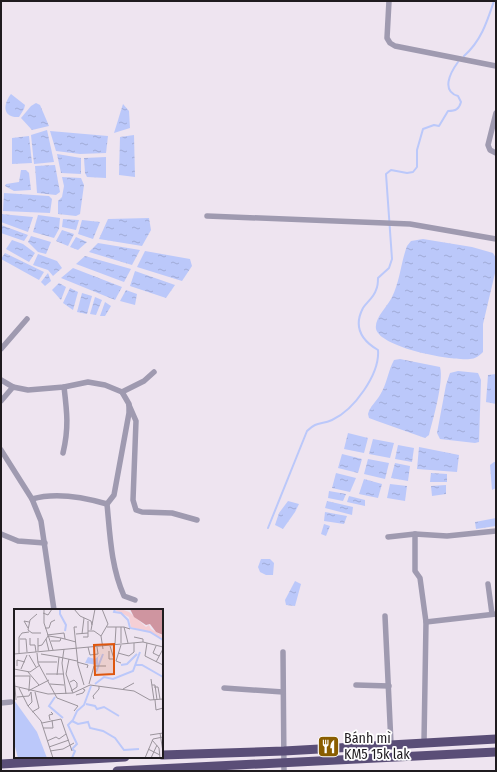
<svg xmlns="http://www.w3.org/2000/svg" width="497" height="772" viewBox="0 0 497 772" font-family="'Fira Sans Condensed',sans-serif">
<style>
.water{fill:url(#water-ripples)}
.lines{fill:none;stroke-linecap:round;stroke-linejoin:round}
.stream{stroke:#bbc8fa;stroke-width:2}
.minor{stroke:#9f9ab0;stroke-width:5.5}
.trunk{stroke:#5a4e77;stroke-width:9}
.labels{text-anchor:middle;stroke-width:3.5;stroke-linejoin:round;paint-order:stroke}
.poi-label{font-size:14px;fill:#1f1b1f;stroke:#fff;text-anchor:start}
.inset-river{fill:none;stroke:#bbc8fa;stroke-width:2}
.inset-road{fill:none;stroke:#9b949c;stroke-width:1}
.view{fill:#de560d;fill-opacity:0.15;stroke:#de560d;stroke-width:2}
.inset-edge{fill:none;stroke:#1f1b1f;stroke-width:2}
</style>
<defs>
<pattern id="water-ripples" width="26" height="14" patternUnits="userSpaceOnUse"><rect width="26" height="14" fill="#bbc8fa"/><path d="M2 4q2-2 4 0t4 0M15 11q2-2 4 0t4 0" fill="none" stroke="#a0abd6"/></pattern>
</defs>
<rect width="100%" height="100%" fill="#eee4f0"/>
<g class="water">
<path d="M11,94L25,105L24,109L19,117C2,118 3,104 11,94Z"/>
<polygon points="36,103 40,105 49,126 32,130 21,118 31,106"/>
<polygon points="123,104 129,111 130,128 114,133"/>
<polygon points="47,130 54,162 34,164 31,135"/>
<polygon points="50,131 108,136 106,153 80,154 56,151"/>
<polygon points="134,135 135,177 119,175 120,137"/>
<polygon points="29,136 32,163 12,164 12,138"/>
<polygon points="57,154 81,158 81,174 61,173"/>
<polygon points="106,157 106,178 87,177 85,173 84,158"/>
<polygon points="55,165 60,192 56,195 37,193 35,166"/>
<polygon points="21,170 26,170 29,173 31,190 14,191 5,186 6,184 19,182"/>
<polygon points="62,177 81,178 84,185 80,214 76,216 58,214 58,201 62,197 64,186"/>
<polygon points="4,193 49,196 52,199 50,213 3,211"/>
<polygon points="1,214 33,217 28,232 1,222"/>
<polygon points="38,215 60,218 59,229 54,238 33,232"/>
<polygon points="149,218 151,230 142,246 99,239 108,219"/>
<polygon points="63,219 79,220 76,230 62,227"/>
<polygon points="82,220 100,222 93,239 78,234"/>
<polygon points="1,225 28,235 24,241 1,233"/>
<polygon points="62,230 74,234 68,246 56,241"/>
<polygon points="31,236 51,242 46,254 38,252 28,242"/>
<polygon points="76,237 87,242 78,250 70,247"/>
<path d="M423,239L472,247L493,253L496,258V269L483,324V352C479,356 475,359 470,359C452,361 381,348 376,329C374,318 388,306 392,297C400,281 401,262 407,246L411,241Z"/>
<polygon points="12,240 23,244 35,253 29,262 6,249"/>
<polygon points="98,243 140,250 132,265 89,252"/>
<polygon points="145,251 190,259 192,266 182,281 137,267"/>
<polygon points="5,253 44,272 39,280 1,259"/>
<polygon points="38,254 57,261 62,268 53,276 48,270 33,265"/>
<polygon points="85,256 131,269 124,282 76,264"/>
<polygon points="73,268 122,287 115,300 61,278"/>
<polygon points="135,271 175,285 166,298 130,286"/>
<polygon points="48,273 51,281 45,286 41,282"/>
<polygon points="59,283 66,287 61,300 52,290"/>
<polygon points="70,288 78,292 73,310 63,303"/>
<polygon points="126,290 137,294 135,305 120,301"/>
<polygon points="82,293 92,296 87,314 77,312"/>
<polygon points="95,297 102,300 96,315 90,314"/>
<polygon points="105,302 111,306 105,316 100,316"/>
<path d="M400,359L440,367C444,382 433,419 429,435L425,438L377,421L369,418L368,414C370,406 376,402 380,395C387,384 388,371 394,360Z"/>
<polygon points="458,371 478,373 481,380 479,442 475,443 440,439 437,433 446,385 450,373"/>
<polygon points="496,374 496,404 486,402 488,375"/>
<polygon points="348,433 368,438 364,453 344,449"/>
<polygon points="373,439 394,443 390,458 369,454"/>
<polygon points="398,445 414,448 412,462 395,459"/>
<polygon points="419,447 459,455 457,472 417,469"/>
<polygon points="342,454 362,459 358,473 338,468"/>
<polygon points="368,459 389,463 385,479 364,474"/>
<polygon points="494,462 496,462 496,488 492,490 490,465"/>
<polygon points="395,463 410,466 408,481 391,478"/>
<polygon points="336,473 356,478 350,492 332,488"/>
<polygon points="431,473 447,474 447,482 430,482"/>
<polygon points="364,479 382,484 378,498 359,494"/>
<polygon points="390,484 407,486 405,501 387,498"/>
<polygon points="446,485 446,494 432,496 431,486"/>
<polygon points="329,491 346,494 343,501 328,498"/>
<polygon points="349,496 365,500 365,506 347,502"/>
<polygon points="288,501 299,504 295,512 283,529 275,525 279,513"/>
<polygon points="327,501 353,507 352,515 325,508"/>
<polygon points="325,512 347,516 344,524 324,521"/>
<polygon points="496,518 496,526 476,529 475,522"/>
<polygon points="324,524 330,526 326,536 321,534"/>
<polygon points="261,559 270,559 274,563 273,575 266,575 260,572 258,567"/>
<polygon points="295,581 301,584 295,606 286,605 285,600"/>
</g>
<g class="lines">
<g class="stream">
<path d="M464,56C481,41 487,22 494,1"/>
<path d="M268,528L307,431C317,421 321,425 332,420C354,410 380,374 378,350C361,340 353,327 363,308C367,302 374,297 376,290C378,286 378,282 378,278L389,268L392,259L386,174L391,170L407,173L413,172L417,167V150L423,129L434,125L439,126L448,111C456,111 459,109 461,102L458,96C441,91 450,73 458,62"/>
</g>
<g class="minor">
<polyline points="389,1 387,38 390,43 395,46 496,66"/>
<polyline points="496,113 488,145 490,150 496,153"/>
<polyline points="207,216 410,224 496,239"/>
<polyline points="1,349 27,319"/>
<polyline points="1,380 13,387"/>
<polyline points="122,392 144,381 154,372"/>
<path d="M1,401L13,387L28,390L64,387L88,382L105,385L122,392L129,404V413L114,495L107,504C110,535 111,567 124,596L135,600"/>
<polyline points="129,405 136,421 133,500 136,510 142,512 172,513 197,520"/>
<polyline points="1,450 32,499 41,521 54,610"/>
<path d="M63,453C69,428 67,412 64,387"/>
<path d="M32,499C56,492 83,497 107,504"/>
<polyline points="1,534 18,541 45,543"/>
<polyline points="388,537 415,534"/>
<polyline points="488,584 492,614"/>
<polyline points="385,616 391,744"/>
<polyline points="426,622 496,614"/>
<polyline points="283,652 284,771"/>
<polyline points="356,685 389,686"/>
<polyline points="224,688 283,692"/>
<polyline points="1,703 11,702"/>
<polyline points="424,742 426,622 420,578 415,571 415,534 447,536 496,531"/>
</g>
<g class="trunk">
<polyline points="162,755 284,751 496,739"/>
<polyline points="1,764 125,757"/>
<polyline points="117,771 496,752"/>
</g>
</g>
<defs>
<symbol id="restaurant-square" viewBox="-11 -11 22 22"><rect x="-9" y="-9" width="18" height="18" rx="4" fill="#895d00" stroke="#fff"/><path d="M-5-6h1v4h1v-4h1v4h1v-4h1v5L-1.5 .5V6h-2V.5L-5-1ZM5-6V6H3V1.5H1.5Q1.5-4 5-6Z" fill="#fff"/></symbol>
</defs>
<g fill-rule="evenodd">
<use href="#restaurant-square" x="316" y="734" width="25" height="25"/>
</g>
<g class="labels">
<g class="poi-label">
<text x="344" y="743">Bánh mì<tspan x="344" dy="16">KM5 15k lak</tspan></text>
</g>
</g>
<g transform="translate(14 609)">
<rect width="149" height="149" fill="#eee4f0"/>
<path d="M107,0L115,3L132,18L135,16L137,20L149,27V30L135,23L117,18L115,8L101,1Z" fill="#f5cfd5"/>
<path d="M116,0H149V26L142,23L136,15L132,16L120,8Z" fill="#cf95a0"/>
<path d="M87,45L84,48V56L71,54L74,48L81,50ZM0,91L23,123L33,149H4L0,134Z" fill="#bbc8fa"/>
<path class="inset-river" d="M46,0V5L52,16L51,22M101,0L100,3L107,4L114,11L116,19L136,23L149,31M107,56L113,55L123,45M121,56H128L149,68M82,63L89,45M81,75L90,68L99,70L119,62L126,43M41,88L35,97L49,109M72,95L81,97L83,100L90,98L105,107M58,112L64,115L74,113L76,119L89,122L101,129L110,141L125,140M58,149L61,142L58,140L63,135L54,116L59,111L63,102L70,96L77,77"/>
<path class="inset-road" d="M30,0V14L39,41M60,0L66,7L77,12L78,16M29,4L34,6L38,0M23,5L16,11L14,21L18,24H27M63,18H60L64,56L70,76M93,18H110M14,19L10,12L15,13M31,19H35L37,13L41,11M77,21L81,0M74,22H80L87,27L89,40M62,25L74,24M68,25L70,9M33,26L50,24L51,30M35,27L47,29M87,27L94,15L88,0M69,28H74V12M120,28L129,30V33M16,29V36H21L22,43M24,29V42M6,30H12L13,43M32,30L35,42M37,32H46L47,29L62,33M107,34V18M114,34L110,18L116,20M133,34L131,47L149,56M101,35L102,18M107,36L102,52L107,54M24,37L28,36L34,27M142,37L139,44L145,47M74,38L76,46L84,45L83,38M50,40L48,54L52,85M95,42V50H100L96,37M5,44V28L8,24L15,23M23,44L24,54L43,89L64,97L60,102M104,44L115,47L120,43V34M0,45L129,33L149,38M27,45L45,48M15,46L22,58M55,50L52,65L59,84M24,53H43M63,53L74,56L73,59M142,53L149,40M3,57V51L11,53M0,60L16,63L26,56M7,60L13,46M14,63L25,76M32,65H50M0,66L2,91M43,66L45,48L63,52M0,67H16M137,70L140,91M56,73L60,71L63,74V78L57,82M36,75L50,76M75,75L80,57H92M138,76H141L143,91M0,77L34,85L59,84L76,76L120,82L136,91L149,90M140,78H144L146,90M5,79L14,97L27,112L39,149M15,80L16,67M109,80L120,74M14,82L35,71M62,86L69,84L71,81L69,80M3,88L15,87L17,83M80,90L79,87L85,80V77M141,91L142,101L149,99M14,97L18,93L17,83M18,103L25,99L21,83M36,111L35,106L39,105L37,103M28,114L47,110L58,142M29,119H39L38,111M146,124L149,143M136,126L149,124M138,131L145,139L146,149M33,132L42,128L45,130L52,125M35,138L55,131M134,140L146,146M36,142L49,140L60,134M131,149L139,130L149,128M137,149L143,136"/>
<path class="view" d="M100,35V65L81,66L80,36Z"/>
<rect width="149" height="149" class="inset-edge"/>
</g>
<rect width="497" height="772" fill="none" stroke="#1f1b1f" stroke-width="4"/>
</svg>
